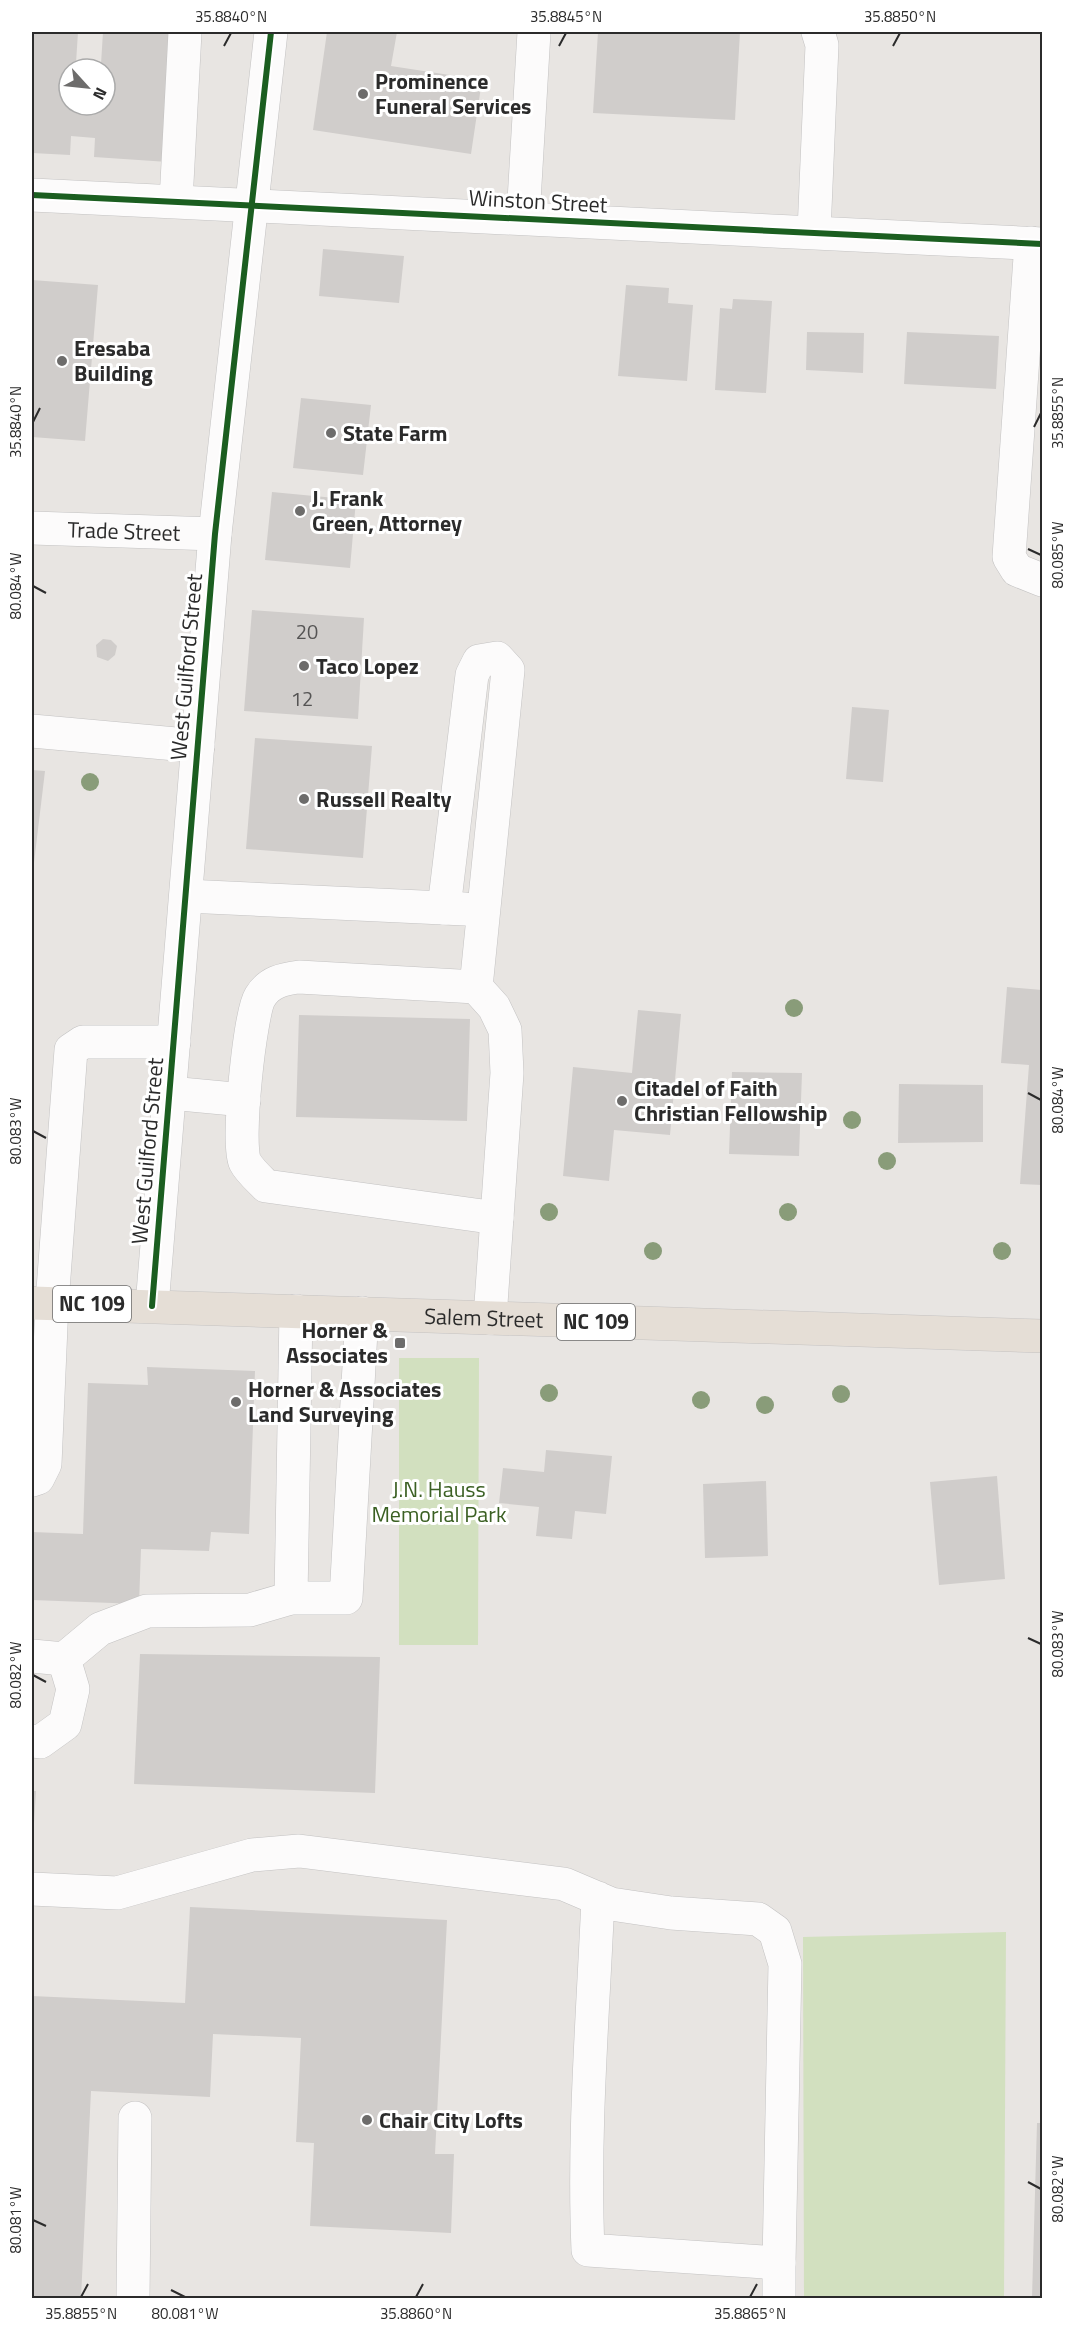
<svg xmlns="http://www.w3.org/2000/svg" width="1074" height="2330" viewBox="0 0 1074 2330" font-family="'Titillium Web',sans-serif">
<style>
.green{fill:#d2e0bf}
.building{fill:#d0cdcb;fill-rule:evenodd}
.lines{fill:none;stroke-linecap:round;stroke-linejoin:round}
.minor-casing{stroke:#c3c2c2;stroke-width:34}
.major-casing{stroke:#c5c3c2;stroke-width:34}
.minor{stroke:#fcfbfb;stroke-width:33}
.major{stroke:#e5ded6;stroke-width:33}
.cycleway-casing{stroke:#fff;stroke-width:10}
.cycleway{stroke:#1b5e20;stroke-width:6}
.tree{fill:#899c79}
.ticks{fill:none;stroke:#2b2b2b;stroke-width:2}
.poi-dot{fill:#6d6c6b;stroke:#fff;stroke-width:2}
.labels{text-anchor:middle;stroke-width:6;stroke-linejoin:round;paint-order:stroke}
.number-label{font-size:20px;fill:#555454}
.shield{fill:#fff;stroke:#6b6b6b;stroke-width:1.5}
.shield-label{font-size:21px;font-weight:bold;fill:#2b2b2b}
.poi-label{font-size:22px;font-weight:bold;fill:#2b2b2b;stroke:#fff;text-anchor:start}
.street-label{font-size:22px;fill:#2b2b2b;stroke:#fff}
.park-label{font-size:22px;fill:#3b6023;stroke:#fff}
.neatline{fill:none;stroke:#2b2b2b;stroke-width:2}
.ticks-label{font-size:15px;text-anchor:middle;fill:#2b2b2b}
</style>
<rect width="100%" height="100%" fill="#e8e5e2"/>
<g class="green">
<polygon points="399,1358 479,1358 478,1645 399,1645"/>
<polygon points="1006,1932 1004,2298 804,2298 803,1937"/>
</g>
<g class="building">
<path d="M32,32H78L76,63L101,64L103,32H175L168,162L94,157L95,138L71,136L70,155L32,153ZM69,69H105V105H69Z"/>
<polygon points="327,32 397,32 391,66 482,80 471,154 313,130"/>
<polygon points="598,32 740,32 735,120 593,113"/>
<polygon points="323,249 404,256 399,303 319,296"/>
<polygon points="32,280 98,285 85,441 32,437"/>
<polygon points="626,285 669,288 668,303 693,305 687,381 618,376"/>
<polygon points="733,299 772,301 766,393 715,390 720,308 732,309"/>
<polygon points="807,332 864,333 863,373 806,370"/>
<polygon points="907,332 999,336 996,389 904,384"/>
<polygon points="301,398 371,405 363,475 293,468"/>
<polygon points="272,492 356,500 350,568 265,560"/>
<polygon points="252,610 364,618 358,719 244,711"/>
<polygon points="103,639 111,640 117,646 115,655 108,661 97,657 96,645"/>
<polygon points="852,707 889,710 883,782 846,779"/>
<polygon points="255,738 372,746 363,858 246,849"/>
<polygon points="32,770 45,771 33,871 32,871"/>
<polygon points="1007,987 1042,990 1042,1185 1020,1184 1029,1065 1001,1063"/>
<polygon points="638,1010 681,1014 670,1135 614,1130 609,1181 563,1176 573,1067 632,1073"/>
<polygon points="299,1015 470,1019 467,1121 296,1117"/>
<polygon points="732,1072 802,1073 799,1156 729,1154"/>
<polygon points="899,1084 983,1085 983,1142 898,1143"/>
<polygon points="147,1367 255,1371 249,1534 211,1532 209,1551 141,1549 139,1604 32,1600 32,1532 83,1534 88,1383 148,1385"/>
<polygon points="546,1450 612,1456 606,1514 575,1511 572,1539 536,1536 539,1507 499,1503 503,1468 544,1472"/>
<polygon points="997,1476 1005,1579 939,1585 930,1482"/>
<polygon points="766,1481 768,1556 705,1558 703,1484"/>
<polygon points="140,1654 380,1657 375,1793 134,1784"/>
<polygon points="32,1791 36,1791 34,1823 32,1823"/>
<polygon points="190,1907 447,1920 435,2154 454,2154 451,2233 310,2226 314,2143 296,2142 301,2038 213,2034 210,2097 91,2091 81,2298 32,2298 32,1996 185,2003"/>
<polygon points="1037,2123 1042,2123 1042,2298 1032,2298"/>
</g>
<g class="lines">
<defs>
<g id="minor">
<polyline points="32,195 1042,244"/>
<polyline points="176,201 185,32"/>
<polyline points="523,218 534,32"/>
<polyline points="814,232 822,45 818,32"/>
<polyline points="1031,243 1009,557 1017,570 1042,580"/>
<path id="s1" d="M32,528L215,534"/>
<polyline points="32,731 198,746"/>
<polyline points="186,896 465,909"/>
<polyline points="444,908 472,675 479,661 497,658 508,670 476,987 494,1007 505,1030 507,1073 490,1318"/>
<path d="M476,987L299,977C283,979 269,982 260,997C250,1013 236,1145 245,1162C249,1170 259,1179 266,1186L497,1218"/>
<polyline points="170,1093 244,1100"/>
<polyline points="152,1306 215,534 271,32"/>
<polyline points="32,1480 38,1478 45,1464 52,1303 71,1050 83,1042 174,1042"/>
<polyline points="291,1598 296,1311"/>
<polyline points="32,1656 64,1659 100,1629 147,1611 250,1610 291,1598 346,1598 362,1313"/>
<polyline points="32,1741 40,1742 65,1724 73,1689 64,1659"/>
<path d="M32,1889L117,1893L252,1855L299,1851L564,1884L611,1904L671,1913L758,1919L775,1931L785,1964L779,2263L588,2250C583,2133 593,2015 598,1898"/>
<polyline points="779,2263 779,2298"/>
<polyline points="133,2298 135,2118"/>
</g>
<g id="major">
<path id="s2" d="M32,1303L1042,1336"/>
</g>
</defs>
<use href="#minor" class="minor-casing"/>
<use href="#major" class="major-casing"/>
<use href="#minor" class="minor"/>
<use href="#major" class="major"/>
<defs>
<g id="cycleway">
<polyline points="32,195 1042,244"/>
<polyline points="152,1306 215,534 271,32"/>
</g>
</defs>
<use href="#cycleway" class="cycleway-casing"/>
<use href="#cycleway" class="cycleway"/>
</g>
<g class="tree">
<circle cx="90" cy="782" r="9"/>
<circle cx="794" cy="1008" r="9"/>
<circle cx="852" cy="1120" r="9"/>
<circle cx="887" cy="1161" r="9"/>
<circle cx="549" cy="1212" r="9"/>
<circle cx="788" cy="1212" r="9"/>
<circle cx="653" cy="1251" r="9"/>
<circle cx="1002" cy="1251" r="9"/>
<circle cx="549" cy="1393" r="9"/>
<circle cx="841" cy="1394" r="9"/>
<circle cx="701" cy="1400" r="9"/>
<circle cx="765" cy="1405" r="9"/>
</g>
<path class="ticks" d="M224,46L231,33M559,46L566,33M893,46L900,33M33,422L40,408M1034,427L1041,413M1028,549L1041,555M33,586L46,593M1028,1093L1041,1100M33,1131L46,1138M1028,1638L1041,1644M33,1675L46,1682M1028,2182L1041,2189M33,2220L46,2226M171,2290L185,2297M81,2297L88,2284M416,2297L423,2284M750,2297L757,2284"/>
<g class="poi-dot">
<circle cx="363" cy="94" r="6"/>
<circle cx="62" cy="361" r="6"/>
<circle cx="331" cy="433" r="6"/>
<circle cx="300" cy="511" r="6"/>
<circle cx="304" cy="666" r="6"/>
<circle cx="304" cy="799" r="6"/>
<circle cx="622" cy="1101" r="6"/>
<rect x="394" y="1337" width="12" height="12" rx="3"/>
<circle cx="236" cy="1402" r="6"/>
<circle cx="367" cy="2120" r="6"/>
</g>
<g class="labels">
<g class="number-label">
<text x="307" y="639">20</text>
<text x="302" y="706">12</text>
</g>
<g class="shield">
<rect x="53" y="1286" width="78" height="36" rx="4.5"/>
<rect x="557" y="1304" width="78" height="36" rx="4.5"/>
</g>
<g class="shield-label">
<text x="92" y="1311">NC 109</text>
<text x="596" y="1329">NC 109</text>
</g>
<g class="poi-label">
<text x="375" y="89">Prominence<tspan x="375" dy="25">Funeral Services</tspan></text>
<text x="74" y="356">Eresaba<tspan x="74" dy="25">Building</tspan></text>
<text x="343" y="441">State Farm</text>
<text x="312" y="506">J. Frank<tspan x="312" dy="25">Green, Attorney</tspan></text>
<text x="316" y="674">Taco Lopez</text>
<text x="316" y="807">Russell Realty</text>
<text x="634" y="1096">Citadel of Faith<tspan x="634" dy="25">Christian Fellowship</tspan></text>
<text x="388" y="1338" text-anchor="end">Horner &amp;<tspan x="388" dy="25">Associates</tspan></text>
<text x="248" y="1397">Horner &amp; Associates<tspan x="248" dy="25">Land Surveying</tspan></text>
<text x="379" y="2128">Chair City Lofts</text>
</g>
<g class="street-label">
<text transform="translate(538 201) rotate(3)" y="8">Winston Street</text>
<text dy="8" stroke="none"><textPath href="#s1" startOffset="92">Trade Street</textPath></text>
<text transform="translate(186 667) rotate(-85)" y="8">West Guilford Street</text>
<text transform="translate(147 1151) rotate(-85)" y="8">West Guilford Street</text>
<text dy="8" stroke="none"><textPath href="#s2" startOffset="452">Salem Street</textPath></text>
</g>
<g class="park-label">
<text x="439" y="1497">J.N. Hauss<tspan x="439" dy="25">Memorial Park</tspan></text>
</g>
</g>
<rect width="1074" height="2330" fill="none" stroke="#ffffff" stroke-width="66"/>
<g transform="translate(87 87) rotate(117)"><circle r="28" fill="#ffffff" stroke="#aaaaaa" stroke-width="1.5"/>
<path d="M0-4.5L10 22L0 15L-10 22Z" fill="#6d6c6b"/>
<text y="-9" font-size="16" font-weight="bold" text-anchor="middle" fill="#2b2b2b">N</text>
</g>
<rect x="33" y="33" width="1008" height="2264" class="neatline"/>
<g class="ticks-label">
<text x="231" y="22">35.8840°N</text>
<text x="566" y="22">35.8845°N</text>
<text x="900" y="22">35.8850°N</text>
<text transform="translate(1058 413) rotate(-90)" y="5">35.8855°N</text>
<text transform="translate(16 422) rotate(-90)" y="5">35.8840°N</text>
<text transform="translate(1058 555) rotate(-90)" y="5">80.085°W</text>
<text transform="translate(16 586) rotate(-90)" y="5">80.084°W</text>
<text transform="translate(1058 1100) rotate(-90)" y="5">80.084°W</text>
<text transform="translate(16 1131) rotate(-90)" y="5">80.083°W</text>
<text transform="translate(1058 1644) rotate(-90)" y="5">80.083°W</text>
<text transform="translate(16 1675) rotate(-90)" y="5">80.082°W</text>
<text transform="translate(1058 2189) rotate(-90)" y="5">80.082°W</text>
<text transform="translate(16 2220) rotate(-90)" y="5">80.081°W</text>
<text x="81" y="2319">35.8855°N</text>
<text x="185" y="2319">80.081°W</text>
<text x="416" y="2319">35.8860°N</text>
<text x="750" y="2319">35.8865°N</text>
</g>
</svg>
